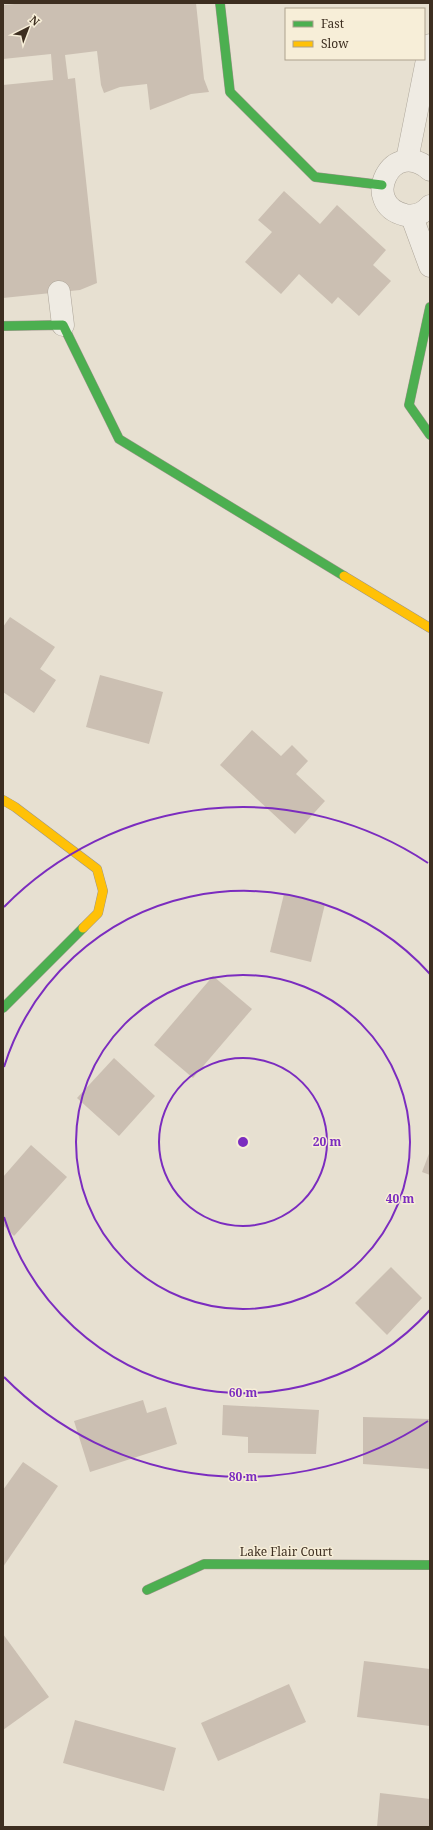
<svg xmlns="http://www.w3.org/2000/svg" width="433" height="1830" viewBox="0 0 433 1830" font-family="'Noto Serif',serif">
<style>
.building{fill:#cbbfb2}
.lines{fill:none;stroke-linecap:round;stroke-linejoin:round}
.street-casing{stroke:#ada599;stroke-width:23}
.fast-casing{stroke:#9c958a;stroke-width:10}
.slow-casing{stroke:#9c958a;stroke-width:10}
.street{stroke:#efebe3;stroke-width:22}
.fast{stroke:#4caf50;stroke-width:9}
.slow{stroke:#ffc107;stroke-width:9}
.ring{fill:none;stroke:#7b2cbf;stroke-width:2}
.labels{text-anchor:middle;stroke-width:3;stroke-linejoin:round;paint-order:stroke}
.street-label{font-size:12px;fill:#3d2e20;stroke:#f7eed8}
.centre{fill:#7b2cbf;stroke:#f7eed8;stroke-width:2}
.ring-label{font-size:12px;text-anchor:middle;font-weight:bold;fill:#7b2cbf;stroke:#f7eed8;stroke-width:3;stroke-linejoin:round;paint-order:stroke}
</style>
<rect width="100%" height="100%" fill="#e7e0d1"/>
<g class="building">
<polygon points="26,3 196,3 204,79 209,92 191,94 150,110 147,84 120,87 104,93 101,85 97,51 65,55 68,79 75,78 97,283 80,290 3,298 3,85 53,80 51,54 3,59 3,5"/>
<polygon points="284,191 320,224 337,205 386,250 373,265 391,281 359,316 338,297 332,304 299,274 281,294 245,262 272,232 258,220"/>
<polygon points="10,617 55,647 40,669 56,680 34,713 3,692 3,627"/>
<polygon points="100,675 163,692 149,744 86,727"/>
<polygon points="252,730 281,756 292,745 308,761 296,774 325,801 295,834 220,765"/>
<polygon points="284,894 325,904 311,962 270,952"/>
<polygon points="213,976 252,1009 193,1078 154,1045"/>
<polygon points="114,1058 155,1096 119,1136 77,1098"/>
<polygon points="31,1145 67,1177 14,1236 3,1225 3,1177"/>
<polygon points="430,1151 430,1175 422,1172"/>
<polygon points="391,1267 422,1298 387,1335 355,1303"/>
<polygon points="143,1400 147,1413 166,1407 177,1444 90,1472 74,1421"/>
<polygon points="223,1405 319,1410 316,1454 248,1453 248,1437 222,1435"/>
<polygon points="363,1417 430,1419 430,1469 363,1464"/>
<polygon points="23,1462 58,1486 3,1567 3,1490"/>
<polygon points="3,1634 49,1697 3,1730"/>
<polygon points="364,1661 430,1669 430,1726 357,1717"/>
<polygon points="289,1684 306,1722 218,1761 201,1723"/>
<polygon points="75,1720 176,1748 164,1791 63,1763"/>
<polygon points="380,1793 430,1799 429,1827 377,1827"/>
</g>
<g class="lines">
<defs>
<g id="street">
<polyline points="407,160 430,45"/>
<path d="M430,170C392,136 359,204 405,215C415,217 424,213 430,206"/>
<polyline points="412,217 430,266"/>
<polyline points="59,292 63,325"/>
</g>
<g id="fast">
<polyline points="220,3 230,92 315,177 382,185"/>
<polyline points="430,307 409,405 430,435"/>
<polyline points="3,326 63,325 119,439 344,576"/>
<polyline points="3,1008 83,928"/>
<polyline points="147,1590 204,1564 430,1565"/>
</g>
<g id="slow">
<polyline points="344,576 430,628"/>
<polyline points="3,800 15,807 97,869 103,891 98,913 83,928"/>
</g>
</defs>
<use href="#street" class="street-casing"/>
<use href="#fast" class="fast-casing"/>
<use href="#slow" class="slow-casing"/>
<use href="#street" class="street"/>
<use href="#fast" class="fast"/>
<use href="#slow" class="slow"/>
</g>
<g class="ring">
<circle cx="243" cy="1142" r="84"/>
<circle cx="243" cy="1142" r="167"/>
<path d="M430 1310A251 251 0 0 1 4 1217M4 1067A251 251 0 0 1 430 974"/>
<path d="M428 1421A335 335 0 0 1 4 1377M4 907A335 335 0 0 1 428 863"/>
</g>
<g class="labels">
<g class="street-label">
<text x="286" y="1556">Lake Flair Court</text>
</g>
</g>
<circle cx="243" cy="1142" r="6" class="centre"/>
<g class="ring-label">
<text x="327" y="1146">20 m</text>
<text x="400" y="1203">40 m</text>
<text x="243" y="1397">60 m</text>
<text x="243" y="1481">80 m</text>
</g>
<rect width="433" height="1830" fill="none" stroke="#3d2e20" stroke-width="8"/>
<rect x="285" y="8" width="140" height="52" fill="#f7eed8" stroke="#ada18e"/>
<rect x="293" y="21" width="20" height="6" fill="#4caf50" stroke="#ada18e"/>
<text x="321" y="28" font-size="12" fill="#3d2e20">Fast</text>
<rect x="293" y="41" width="20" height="6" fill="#ffc107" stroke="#ada18e"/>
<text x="321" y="48" font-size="12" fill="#3d2e20">Slow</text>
<g transform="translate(28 28) rotate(42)" stroke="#f7eed8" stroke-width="3" paint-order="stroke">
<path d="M0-3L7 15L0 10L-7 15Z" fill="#3d2e20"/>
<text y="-6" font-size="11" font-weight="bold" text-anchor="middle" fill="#3d2e20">N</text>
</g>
</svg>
